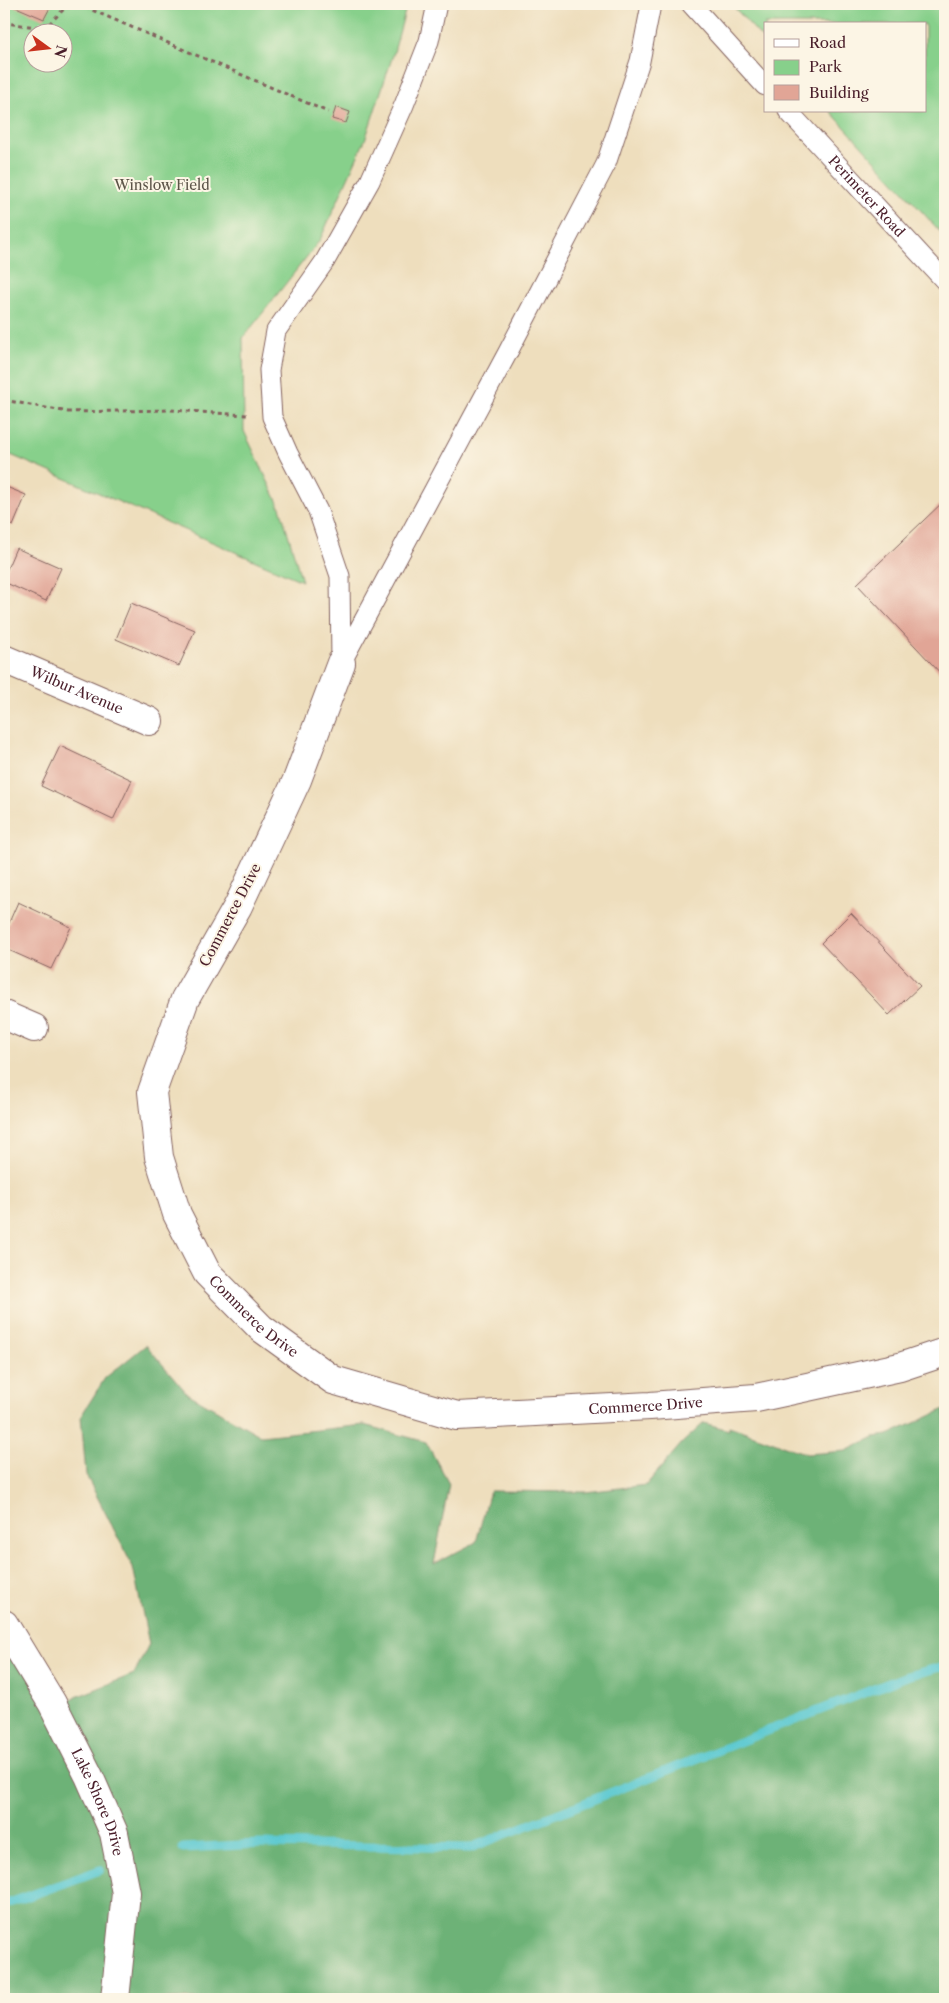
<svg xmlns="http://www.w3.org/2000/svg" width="949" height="2003" viewBox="0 0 949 2003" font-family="'Libre Caslon Text',serif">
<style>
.green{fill:#87d08b;stroke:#68785b;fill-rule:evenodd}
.forest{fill:#6db277;stroke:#5c6851}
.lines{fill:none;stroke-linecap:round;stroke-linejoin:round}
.stream{stroke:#5cc9d1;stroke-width:9}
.building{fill:#e1a596}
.service-casing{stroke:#83625e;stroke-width:21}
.minor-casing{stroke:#83625e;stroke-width:30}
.tertiary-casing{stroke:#83625e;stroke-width:30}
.path{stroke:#83625e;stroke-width:3;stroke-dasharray:4 4;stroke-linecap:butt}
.service{stroke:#fff;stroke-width:19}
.minor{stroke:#fff;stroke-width:28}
.tertiary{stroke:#fff;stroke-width:28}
.labels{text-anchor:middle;stroke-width:4;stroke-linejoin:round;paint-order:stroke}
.park-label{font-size:14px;fill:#5c5448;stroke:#fcf5e5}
.street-label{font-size:14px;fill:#4a1f2b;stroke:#fcf5e5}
</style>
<rect width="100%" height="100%" fill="#fcf5e5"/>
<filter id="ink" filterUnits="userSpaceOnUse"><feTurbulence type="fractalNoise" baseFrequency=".02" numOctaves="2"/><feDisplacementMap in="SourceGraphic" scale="10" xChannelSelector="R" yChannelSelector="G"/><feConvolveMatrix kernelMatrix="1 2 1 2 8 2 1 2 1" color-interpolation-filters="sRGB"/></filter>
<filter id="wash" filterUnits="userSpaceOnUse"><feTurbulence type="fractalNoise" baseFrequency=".0096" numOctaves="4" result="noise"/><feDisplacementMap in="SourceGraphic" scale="20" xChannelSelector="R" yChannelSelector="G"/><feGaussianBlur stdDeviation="1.12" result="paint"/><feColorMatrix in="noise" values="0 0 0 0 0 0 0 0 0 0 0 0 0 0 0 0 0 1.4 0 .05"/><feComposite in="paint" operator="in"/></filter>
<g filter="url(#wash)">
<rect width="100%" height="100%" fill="#eedebd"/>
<g class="green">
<path d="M4,4H407L394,52L365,140L320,240L243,338L244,431L280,507L302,581L4,452ZM32,32H62V62H32Z"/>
<polygon points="731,4 945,4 945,237 830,111 925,111 925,24 765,24 765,41"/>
</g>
<polygon class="forest" points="146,1345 187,1393 261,1436 364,1425 426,1442 449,1484 434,1564 476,1542 490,1491 585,1492 646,1485 682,1443 704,1423 729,1430 729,1426 807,1454 846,1451 874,1437 888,1435 945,1409 945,1999 4,1999 4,1621 56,1705 134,1674 149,1644 133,1567 86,1475 81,1416 105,1378"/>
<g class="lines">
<g class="stream">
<polyline points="183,1848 261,1844 470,1848 907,1676 945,1666"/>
<polyline points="4,1905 100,1870"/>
</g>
</g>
<g id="blocks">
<g class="building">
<polygon points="9,4 52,4 44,19"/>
<polygon points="336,107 350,112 346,123 332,119"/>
<polygon points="4,486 26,495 13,526 4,522"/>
<polygon points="945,500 945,678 857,584"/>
<polygon points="16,548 61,568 46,601 4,582 4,576"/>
<polygon points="131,603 195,630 179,666 116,639"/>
<polygon points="60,746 132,780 113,820 41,786"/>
<polygon points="18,902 71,927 51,969 4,948 4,934"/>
<polygon points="851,913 920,986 889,1015 821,943"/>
</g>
</g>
</g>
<g filter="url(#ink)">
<use href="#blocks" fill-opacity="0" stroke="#83625e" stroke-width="1"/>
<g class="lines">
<defs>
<g id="service">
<polyline points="691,4 765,86"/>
<path id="s1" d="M788,111L945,281"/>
<polyline points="341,662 340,576 318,511 288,453 272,417 269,370 276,331 325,261 370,181 404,105 429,41 437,4"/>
<polyline points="341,663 508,352 606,164 640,61 650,10"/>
</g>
<g id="minor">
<path id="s2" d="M4,659L149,721"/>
<path id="s3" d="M341,663L297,780L238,906L185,999L152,1092L159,1157L177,1214L207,1273L261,1328L333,1380L457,1416L650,1406L756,1398L900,1367L945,1352"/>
<polyline points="4,1015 34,1028"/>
</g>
<g id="tertiary">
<path id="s4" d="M4,1624L52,1703L89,1776L114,1833L126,1893L115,1999"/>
</g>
</defs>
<use href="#service" class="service-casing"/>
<use href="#minor" class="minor-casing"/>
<use href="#tertiary" class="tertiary-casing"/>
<g class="path">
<polyline points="78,4 328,112"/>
<polyline points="4,21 6,23 45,28 69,4"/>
<polyline points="4,28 6,23"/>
<polyline points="4,400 68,412 170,410 247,415"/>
</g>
<use href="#service" class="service"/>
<use href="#minor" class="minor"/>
<use href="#tertiary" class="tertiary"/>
</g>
</g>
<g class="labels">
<g class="park-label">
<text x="162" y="190">Winslow Field</text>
</g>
<g class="street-label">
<text dy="5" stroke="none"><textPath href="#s1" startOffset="116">Perimeter Road</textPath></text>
<text dy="5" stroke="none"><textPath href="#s2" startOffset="79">Wilbur Avenue</textPath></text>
<text transform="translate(230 915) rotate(-62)" y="5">Commerce Drive</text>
<text dy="5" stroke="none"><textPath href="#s3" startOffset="725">Commerce Drive</textPath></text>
<text dy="5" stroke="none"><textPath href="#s3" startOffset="1145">Commerce Drive</textPath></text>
<text dy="5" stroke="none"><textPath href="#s4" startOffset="202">Lake Shore Drive</textPath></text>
</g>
</g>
<rect width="949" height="2003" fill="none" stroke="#fcf5e5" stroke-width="20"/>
<rect x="764" y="22" width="162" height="90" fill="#fcf5e5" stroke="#b59f9b"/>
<rect x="774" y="39" width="25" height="8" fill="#ffffff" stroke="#b59f9b"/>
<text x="809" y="48" font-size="15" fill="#4a1f2b">Road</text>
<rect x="774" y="60" width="25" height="15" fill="#87d08b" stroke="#b59f9b"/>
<text x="809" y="72" font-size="15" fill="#4a1f2b">Park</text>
<rect x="774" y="85" width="25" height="15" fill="#e1a596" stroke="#b59f9b"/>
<text x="809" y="98" font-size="15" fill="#4a1f2b">Building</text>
<g transform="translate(48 48) rotate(105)"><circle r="24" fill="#fcf5e5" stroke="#b59f9b"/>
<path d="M0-4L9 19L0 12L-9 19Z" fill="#c8321e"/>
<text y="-8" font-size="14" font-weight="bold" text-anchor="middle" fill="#4a1f2b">N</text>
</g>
</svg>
